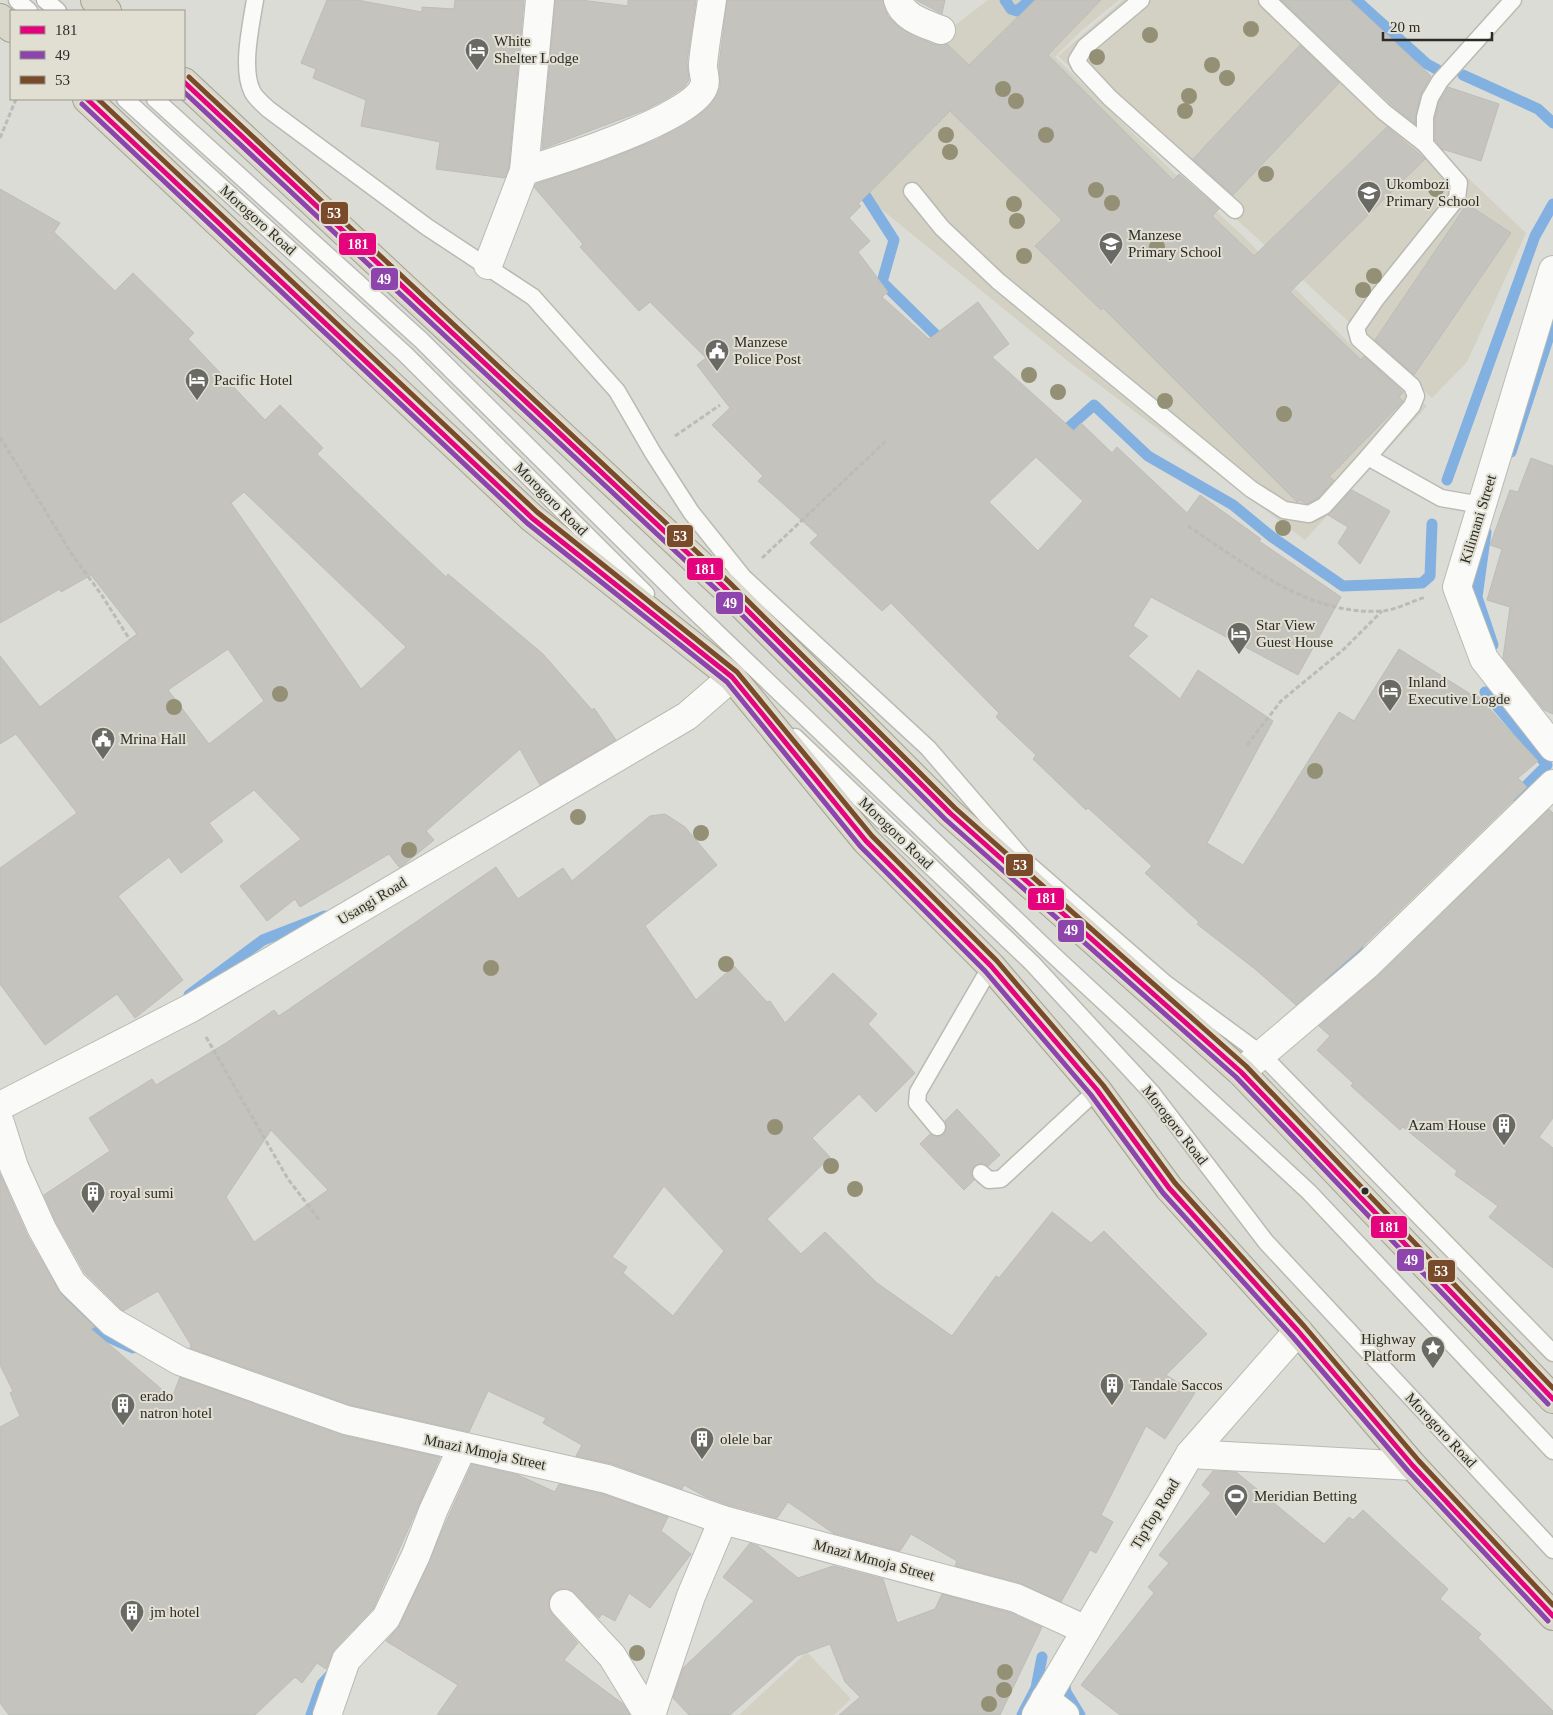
<svg xmlns="http://www.w3.org/2000/svg" width="1553" height="1715" viewBox="0 0 1553 1715" font-family="'Times New Roman',serif">
<style>
.built{fill:#d2d1c3}
.lines{fill:none;stroke-linecap:round;stroke-linejoin:round}
.stream{stroke:#82b1e1;stroke-width:11}
.building{fill:#c4c3be;stroke:#bdbdb8;fill-rule:evenodd}
.lane-casing{stroke:#babab5;stroke-width:19}
.street-casing{stroke:#babab5;stroke-width:30}
.highway-casing{stroke:#a3a291;stroke-width:30}
.path{stroke:#bbbbb7;stroke-width:3;stroke-dasharray:5 2.5;stroke-linecap:butt}
.lane{stroke:#fafaf9;stroke-width:16}
.street{stroke:#fafaf9;stroke-width:28}
.highway{stroke:#d8d7c9;stroke-width:28}
.bus-1-casing{stroke:#e0dfd2;stroke-width:9}
.bus-2-casing{stroke:#e0dfd2;stroke-width:9}
.bus-3-casing{stroke:#e0dfd2;stroke-width:9}
.bus-1{stroke:#e5007d;stroke-width:5}
.bus-2{stroke:#8e44ad;stroke-width:5}
.bus-3{stroke:#7a4b2a;stroke-width:5}
.tree{fill:#939075}
.bus-dot{fill:#2c2c27;stroke:#e0dfd2;stroke-width:2}
.labels{text-anchor:middle;stroke-width:4;stroke-linejoin:round;paint-order:stroke}
.poi-label{font-size:15px;fill:#2c2c27;stroke:#e0dfd2;text-anchor:start}
.street-label{font-size:15px;fill:#2c2c27;stroke:#e0dfd2}
.line-badge{stroke:#e0dfd2;stroke-width:2}
.badge-label{font-size:14px;text-anchor:middle;font-weight:bold;fill:#fff}
</style>
<rect width="100%" height="100%" fill="#dcdcd6"/>
<g class="built">
<polygon points="988,0 1119,0 1081,31 1055,57 1174,173 1242,235 1357,351 1427,406 1305,540 1069,362 827,165 874,107 941,36"/>
<polygon points="1123,0 1349,0 1437,86 1430,127 1432,144 1526,233 1467,362 1432,398 1058,56"/>
<polygon points="807,1652 851,1699 834,1715 739,1715"/>
</g>
<g class="lines">
<g class="stream">
<polyline points="1005,0 1011,9 1017,11 1030,0"/>
<polyline points="1356,0 1427,64 1440,71"/>
<polyline points="1463,75 1538,109 1553,123"/>
<polyline points="858,184 894,240 882,282 946,345"/>
<polyline points="1059,436 1094,405 1148,456 1233,505 1272,537 1343,586 1422,583 1430,576 1432,524"/>
<polyline points="1511,452 1553,324"/>
<polyline points="1447,480 1535,236 1553,204"/>
<polyline points="1486,532 1477,597 1493,645"/>
<polyline points="1485,692 1547,765 1516,796"/>
<polyline points="1330,982 1358,948"/>
<polyline points="189,995 263,940 325,916"/>
<path d="M64,1289C85,1327 95,1332 133,1348"/>
<polyline points="1064,1681 1066,1692 1080,1715"/>
<polyline points="311,1715 322,1684 334,1671"/>
<polyline points="1022,1715 1036,1688 1042,1657"/>
</g>
</g>
<g class="building">
<polygon points="327,0 357,0 422,12 422,7 454,9 455,0 524,0 509,167 505,178 436,169 440,142 361,126 366,100 313,78 316,69 301,63"/>
<polygon points="555,0 581,0 628,6 628,0 696,0 687,62 689,80 684,87 668,98 645,110 542,149"/>
<path d="M727,0H883L888,16L900,28L935,45L947,44L969,65L1035,0H1101L1048,55L1173,180L1179,174L1219,209L1212,216L1254,256L1387,127L1425,159L1290,292L1361,360L1364,356L1403,392L1399,397L1403,401L1329,477L1334,480L1318,498L1307,504L1300,500L1297,502L1103,308L1101,310L1035,246L1062,220L950,111L858,204L861,206L849,218L870,241L858,252L888,292L882,297L929,339L978,302L1009,344L992,357L1074,431L1081,423L1112,453L1117,447L1187,513L1200,495L1261,539L1259,541L1341,597L1298,675L1151,597L1133,626L1148,636L1128,656L1180,699L1198,670L1273,721L1207,843L1243,865L1339,712L1354,721L1399,649L1472,695L1475,693L1538,761L1518,778L1527,787L1357,952L1296,1005L1255,969L1197,924L1199,922L1145,873L1152,866L1088,808L1086,810L1033,759L1036,755L996,717L999,713L891,603L882,611L810,543L818,535L758,481L763,476L712,425L730,408L697,365L706,358L650,302L639,311L580,247L583,244L534,187L536,184L599,163L658,139L704,111L720,88L719,65ZM1036,457L1083,501L1038,551L989,502Z"/>
<polygon points="916,0 945,0 942,14"/>
<polygon points="1281,0 1350,0 1431,76 1420,95 1415,124 1391,104"/>
<polygon points="1300,45 1339,83 1233,195 1193,159"/>
<polygon points="1448,87 1499,104 1481,161 1442,149 1435,140 1435,118 1439,102"/>
<path d="M0,189L60,223L54,232L115,291L133,273L194,333L188,339L265,420L280,405L323,448L317,454L395,529L446,577L448,574L543,654L592,710L594,708L616,740L540,785L520,749L426,831L434,840L402,866L399,867L389,854L300,907L295,899L267,921L240,886L301,839L254,790L209,823L223,841L181,873L169,857L118,896L183,980L135,1018L117,994L45,1045L0,984V868L77,813L16,734L0,744V656L40,707L137,634L91,575L61,592L60,589L0,623ZM244,492L406,647L361,689L231,503ZM228,649L264,701L209,744L168,690Z"/>
<polygon points="1467,204 1511,233 1414,375 1375,340"/>
<polygon points="1531,458 1553,466 1553,714 1544,710 1503,658 1510,607 1487,600 1502,549 1490,545 1510,490 1518,492"/>
<polygon points="1352,490 1390,511 1360,564 1338,543 1348,527 1328,515"/>
<polygon points="1549,809 1553,813 1553,1118 1539,1137 1553,1148 1553,1268 1489,1217 1498,1206 1455,1175 1457,1171 1403,1127 1400,1130 1351,1086 1353,1083 1317,1050 1330,1036 1319,1026 1379,975"/>
<path d="M665,814L685,827L717,865L645,926L696,1000L734,966L767,1002L770,1001L785,1023L833,973L877,1014L868,1024L915,1073L876,1112L859,1094L812,1138L830,1157L767,1219L801,1254L825,1232L877,1283L952,1336L996,1276L999,1278L1052,1212L1091,1243L1104,1231L1207,1334L1166,1375L1195,1393L1165,1439L1146,1426L1101,1515L1113,1522L1096,1553L1090,1550L1061,1602L1020,1583L955,1566L957,1561L911,1534L900,1551L833,1533L788,1502L777,1518L728,1505L706,1497L684,1485L682,1489L612,1464L576,1456L582,1445L543,1423L546,1418L488,1391L469,1432L350,1405L190,1348L191,1345L158,1291L123,1311L85,1273L56,1222L44,1195L110,1151L89,1118L152,1079L156,1085L226,1043L274,1010L279,1016L496,867L518,899L563,868L572,881L650,816ZM271,1130L328,1190L254,1242L226,1197ZM664,1186L724,1251L673,1316L623,1273L627,1267L612,1257Z"/>
<polygon points="957,1109 1000,1155 988,1166 982,1163 974,1166 971,1172 974,1180 964,1190 920,1144 930,1134 938,1137 944,1134 947,1126 945,1121"/>
<polygon points="0,1174 28,1237 61,1294 95,1327 91,1329 172,1398 180,1377 341,1435 440,1457 373,1609 334,1650 326,1669 317,1663 302,1683 295,1677 255,1715 9,1715 0,1703 0,1427 20,1416 10,1393 13,1391 0,1365"/>
<polygon points="472,1464 518,1475 555,1492 559,1484 603,1494 668,1517 661,1531 691,1554 650,1608 629,1593 615,1621 602,1614 599,1618 569,1589 560,1589 553,1593 549,1600 549,1608 552,1614 578,1643 564,1660 623,1704 630,1715 437,1715 458,1685 386,1641 400,1625"/>
<polygon points="1213,1471 1236,1472 1324,1544 1349,1517 1353,1520 1363,1510 1448,1589 1440,1599 1481,1634 1478,1638 1553,1711 1553,1715 1120,1715 1081,1685 1154,1593 1148,1587 1169,1563 1159,1555 1211,1493 1202,1485"/>
<polygon points="750,1543 758,1546 798,1578 833,1566 883,1579 897,1623 935,1609 942,1594 1011,1613 1042,1627 1000,1715 839,1715 860,1697 845,1682 830,1644 797,1656 730,1715 689,1715 673,1698 683,1668 754,1601 723,1577"/>
</g>
<g class="lines">
<defs>
<g id="lane">
<polyline points="17,0 29,11"/>
<polyline points="45,0 58,11"/>
<path d="M255,0C251,25 241,68 252,91C255,98 263,104 268,109L427,227L533,297L617,391L653,453L691,512L743,577L928,748L1027,863L1166,984L1261,1054L1553,1353"/>
<polyline points="1141,0 1085,47 1077,60 1080,66 1110,98 1235,210"/>
<polyline points="1267,0 1384,112 1425,144"/>
<polyline points="125,99 405,354 646,594"/>
<polyline points="155,99 421,340 685,602 1049,951 1309,1192 1553,1451"/>
<polyline points="912,191 942,228 998,281 1251,489 1284,510 1309,514 1324,506 1368,457"/>
<polyline points="1481,505 1441,498 1368,457 1412,406 1416,396 1412,386 1359,339 1356,328 1376,299 1457,198 1459,183 1425,144 1425,117 1430,98 1440,81 1513,0"/>
<polyline points="795,737 1032,963 1152,1093 1266,1242 1553,1550"/>
<polyline points="937,1127 917,1103 918,1092 991,966"/>
<polyline points="981,1173 989,1180 1001,1179 1097,1090"/>
</g>
<g id="street">
<path d="M898,0C903,18 926,24 941,30"/>
<path d="M524,171C558,161 694,118 704,86C707,79 702,71 703,64C705,43 709,21 712,0"/>
<polyline points="488,265 524,171 540,0"/>
<polyline points="1553,270 1457,587 1484,659 1553,747"/>
<polyline points="1241,1072 1368,964 1553,784"/>
<polyline points="0,1106 191,1008 687,716 732,677"/>
<polyline points="0,1123 14,1167 42,1229 72,1283 112,1322 180,1361 346,1420 607,1479 723,1520 1016,1598 1086,1630"/>
<polyline points="1190,1454 1413,1466"/>
<polyline points="564,1604 612,1656 648,1715"/>
<polyline points="1045,1699 1065,1715"/>
<polyline points="327,1715 346,1660 386,1618 416,1555 433,1511 462,1448"/>
<polyline points="651,1715 691,1596 723,1520"/>
<polyline points="1036,1715 1190,1454 1298,1331"/>
</g>
<g id="highway">
<polyline points="95,0 107,11"/>
<polyline points="0,18 11,28"/>
<polyline points="184,82 724,587 950,813 1241,1072 1553,1399"/>
<polyline points="87,99 532,518 732,677 866,841 991,966 1097,1090 1169,1188 1298,1331 1413,1466 1553,1616"/>
</g>
</defs>
<use href="#lane" class="lane-casing"/>
<use href="#street" class="street-casing"/>
<use href="#highway" class="highway-casing"/>
<g class="path">
<polyline points="0,138 16,99"/>
<polyline points="675,436 720,405"/>
<polyline points="0,437 73,556 101,594 130,640"/>
<path d="M1188,526C1246,564 1308,616 1382,611C1396,610 1412,601 1426,597"/>
<polyline points="762,558 886,441"/>
<polyline points="1247,745 1281,701 1344,649 1382,611"/>
<polyline points="206,1037 288,1179 320,1221"/>
</g>
<use href="#lane" class="lane"/>
<use href="#street" class="street"/>
<use href="#highway" class="highway"/>
<defs>
<g id="bus-1">
<polyline points="184,82 724,587 950,813 1241,1072 1553,1399"/>
<polyline points="87,99 532,518 732,677 866,841 991,966 1097,1090 1169,1188 1298,1331 1413,1466 1553,1616"/>
</g>
<g id="bus-2">
<polyline points="184,92 719,592 945,819 1236,1077 1548,1404"/>
<polyline points="82,104 527,523 727,682 860,846 985,971 1091,1095 1163,1193 1292,1336 1408,1471 1548,1621"/>
</g>
<g id="bus-3">
<polyline points="189,77 729,582 955,808 1246,1066 1553,1388"/>
<polyline points="98,99 537,512 737,672 872,836 997,961 1103,1085 1175,1183 1304,1326 1419,1461 1553,1605"/>
</g>
</defs>
<use href="#bus-1" class="bus-1-casing"/>
<use href="#bus-2" class="bus-2-casing"/>
<use href="#bus-3" class="bus-3-casing"/>
<use href="#bus-1" class="bus-1"/>
<use href="#bus-2" class="bus-2"/>
<use href="#bus-3" class="bus-3"/>
</g>
<g class="tree">
<circle cx="1251" cy="29" r="8"/>
<circle cx="1150" cy="35" r="8"/>
<circle cx="1097" cy="57" r="8"/>
<circle cx="1212" cy="65" r="8"/>
<circle cx="1227" cy="78" r="8"/>
<circle cx="1003" cy="89" r="8"/>
<circle cx="1189" cy="96" r="8"/>
<circle cx="1016" cy="101" r="8"/>
<circle cx="1185" cy="111" r="8"/>
<circle cx="946" cy="135" r="8"/>
<circle cx="1046" cy="135" r="8"/>
<circle cx="950" cy="152" r="8"/>
<circle cx="1266" cy="174" r="8"/>
<circle cx="1436" cy="189" r="8"/>
<circle cx="1096" cy="190" r="8"/>
<circle cx="1112" cy="203" r="8"/>
<circle cx="1014" cy="204" r="8"/>
<circle cx="1017" cy="221" r="8"/>
<circle cx="1157" cy="247" r="8"/>
<circle cx="1024" cy="256" r="8"/>
<circle cx="1374" cy="276" r="8"/>
<circle cx="1363" cy="290" r="8"/>
<circle cx="1029" cy="375" r="8"/>
<circle cx="1058" cy="392" r="8"/>
<circle cx="1165" cy="401" r="8"/>
<circle cx="1284" cy="414" r="8"/>
<circle cx="1283" cy="528" r="8"/>
<circle cx="280" cy="694" r="8"/>
<circle cx="174" cy="707" r="8"/>
<circle cx="1315" cy="771" r="8"/>
<circle cx="578" cy="817" r="8"/>
<circle cx="701" cy="833" r="8"/>
<circle cx="409" cy="850" r="8"/>
<circle cx="726" cy="964" r="8"/>
<circle cx="491" cy="968" r="8"/>
<circle cx="775" cy="1127" r="8"/>
<circle cx="831" cy="1166" r="8"/>
<circle cx="855" cy="1189" r="8"/>
<circle cx="637" cy="1653" r="8"/>
<circle cx="1005" cy="1672" r="8"/>
<circle cx="1004" cy="1690" r="8"/>
<circle cx="989" cy="1704" r="8"/>
</g>
<defs>
<symbol id="hotel-pin" viewBox="-11 -11 22 30"><path d="M0 17L-7.5 6A9.5 9.5 0 1 1 7.5 6Z" fill="#6a6a64" stroke="#e0dfd2"/><path d="M-6-4.5h1.5V1H6V5H4.5V3h-9V5H-6ZM-4 0a1.8 1.8 0 1 1 3.6 0ZM.5 0V-2.5h3Q6-2.5 6 0Z" fill="#fff"/></symbol>
<symbol id="school-pin" viewBox="-11 -11 22 30"><path d="M0 17L-7.5 6A9.5 9.5 0 1 1 7.5 6Z" fill="#6a6a64" stroke="#e0dfd2"/><path d="M0-5L7-2L0 1L-7-2ZM-4 1L0 2.5L4 1V4Q0 6-4 4Z" fill="#fff"/></symbol>
<symbol id="civic-pin" viewBox="-11 -11 22 30"><path d="M0 17L-7.5 6A9.5 9.5 0 1 1 7.5 6Z" fill="#6a6a64" stroke="#e0dfd2"/><path d="M-.6-6.5H3V-4.5H.6V-3L4-1V1h2V6H-6V1h2V-1L-.6-3ZM-1.2 2.5V6h2.4V2.5Z" fill="#fff"/></symbol>
<symbol id="building-pin" viewBox="-11 -11 22 30"><path d="M0 17L-7.5 6A9.5 9.5 0 1 1 7.5 6Z" fill="#6a6a64" stroke="#e0dfd2"/><path d="M-4-6H4V6H1V3H-1V6H-4ZM-2.5-4.3h1.7v1.8h-1.7ZM.8-4.3h1.7v1.8H.8ZM-2.5-1h1.7V.8h-1.7ZM.8-1h1.7V.8H.8Z" fill="#fff"/></symbol>
<symbol id="sight-pin" viewBox="-11 -11 22 30"><path d="M0 17L-7.5 6A9.5 9.5 0 1 1 7.5 6Z" fill="#6a6a64" stroke="#e0dfd2"/><path d="M0-6L1.8-2.2L6-1.7L2.9 1.2L3.7 5.4L0 3.3L-3.7 5.4L-2.9 1.2L-6-1.7L-1.8-2.2Z" fill="#fff"/></symbol>
<symbol id="stadium-pin" viewBox="-11 -11 22 30"><path d="M0 17L-7.5 6A9.5 9.5 0 1 1 7.5 6Z" fill="#6a6a64" stroke="#e0dfd2"/><path d="M0-5a6.5 5 0 1 0 0 10a6.5 5 0 1 0 0-10ZM-3.5-1.8h7v3.6h-7Z" fill="#fff"/></symbol>
</defs>
<g fill-rule="evenodd">
<use href="#hotel-pin" x="463" y="36" width="28" height="38"/>
<use href="#school-pin" x="1355" y="179" width="28" height="38"/>
<use href="#school-pin" x="1097" y="230" width="28" height="38"/>
<use href="#civic-pin" x="703" y="337" width="28" height="38"/>
<use href="#hotel-pin" x="183" y="366" width="28" height="38"/>
<use href="#hotel-pin" x="1225" y="620" width="28" height="38"/>
<use href="#hotel-pin" x="1376" y="677" width="28" height="38"/>
<use href="#civic-pin" x="89" y="725" width="28" height="38"/>
<use href="#building-pin" x="1490" y="1111" width="28" height="38"/>
<use href="#building-pin" x="79" y="1179" width="28" height="38"/>
<use href="#sight-pin" x="1419" y="1334" width="28" height="38"/>
<use href="#building-pin" x="1098" y="1371" width="28" height="38"/>
<use href="#building-pin" x="109" y="1391" width="28" height="38"/>
<use href="#building-pin" x="688" y="1425" width="28" height="38"/>
<use href="#stadium-pin" x="1222" y="1482" width="28" height="38"/>
<use href="#building-pin" x="118" y="1598" width="28" height="38"/>
</g>
<circle class="bus-dot" cx="1365" cy="1191" r="4.5"/>
<g class="labels">
<g class="poi-label">
<text x="494" y="46">White<tspan x="494" dy="17">Shelter Lodge</tspan></text>
<text x="1386" y="189">Ukombozi<tspan x="1386" dy="17">Primary School</tspan></text>
<text x="1128" y="240">Manzese<tspan x="1128" dy="17">Primary School</tspan></text>
<text x="734" y="347">Manzese<tspan x="734" dy="17">Police Post</tspan></text>
<text x="214" y="385">Pacific Hotel</text>
<text x="1256" y="630">Star View<tspan x="1256" dy="17">Guest House</tspan></text>
<text x="1408" y="687">Inland<tspan x="1408" dy="17">Executive Logde</tspan></text>
<text x="120" y="744">Mrina Hall</text>
<text x="1486" y="1130" text-anchor="end">Azam House</text>
<text x="110" y="1198">royal sumi</text>
<text x="1416" y="1344" text-anchor="end">Highway<tspan x="1416" dy="17">Platform</tspan></text>
<text x="1130" y="1390">Tandale Saccos</text>
<text x="140" y="1401">erado<tspan x="140" dy="17">natron hotel</tspan></text>
<text x="720" y="1444">olele bar</text>
<text x="1254" y="1501">Meridian Betting</text>
<text x="150" y="1617">jm hotel</text>
</g>
<g class="street-label">
<text transform="translate(258 220) rotate(42)" y="5">Morogoro Road</text>
<text transform="translate(551 499) rotate(45)" y="5">Morogoro Road</text>
<text transform="translate(1478 519) rotate(-73)" y="5">Kilimani Street</text>
<text transform="translate(896 833) rotate(44)" y="5">Morogoro Road</text>
<text transform="translate(372 901) rotate(-31)" y="5">Usangi Road</text>
<text transform="translate(1175 1125) rotate(52)" y="5">Morogoro Road</text>
<text transform="translate(1441 1430) rotate(47)" y="5">Morogoro Road</text>
<text transform="translate(485 1452) rotate(12)" y="5">Mnazi Mmoja Street</text>
<text transform="translate(1155 1514) rotate(-59)" y="5">TipTop Road</text>
<text transform="translate(874 1560) rotate(15)" y="5">Mnazi Mmoja Street</text>
</g>
</g>
<g class="line-badge">
<rect x="320" y="201" width="29" height="24" rx="5" fill="#7a4b2a"/>
<rect x="338" y="232" width="39" height="24" rx="5" fill="#e5007d"/>
<rect x="370" y="267" width="29" height="24" rx="5" fill="#8e44ad"/>
<rect x="666" y="524" width="28" height="24" rx="5" fill="#7a4b2a"/>
<rect x="686" y="557" width="38" height="24" rx="5" fill="#e5007d"/>
<rect x="715" y="591" width="29" height="24" rx="5" fill="#8e44ad"/>
<rect x="1005" y="853" width="29" height="24" rx="5" fill="#7a4b2a"/>
<rect x="1027" y="887" width="38" height="24" rx="5" fill="#e5007d"/>
<rect x="1057" y="919" width="28" height="24" rx="5" fill="#8e44ad"/>
<rect x="1370" y="1215" width="38" height="24" rx="5" fill="#e5007d"/>
<rect x="1396" y="1248" width="29" height="24" rx="5" fill="#8e44ad"/>
<rect x="1427" y="1259" width="29" height="24" rx="5" fill="#7a4b2a"/>
</g>
<g class="badge-label">
<text x="334" y="218">53</text>
<text x="358" y="249">181</text>
<text x="384" y="284">49</text>
<text x="680" y="541">53</text>
<text x="705" y="574">181</text>
<text x="730" y="608">49</text>
<text x="1020" y="870">53</text>
<text x="1046" y="903">181</text>
<text x="1071" y="935">49</text>
<text x="1389" y="1232">181</text>
<text x="1411" y="1265">49</text>
<text x="1441" y="1276">53</text>
</g>
<rect x="10" y="10" width="175" height="90" fill="#e0dfd2" stroke="#98978e"/>
<rect x="20" y="26" width="25" height="8" fill="#e5007d" stroke="#98978e"/>
<text x="55" y="35" font-size="15" fill="#2c2c27">181</text>
<rect x="20" y="51" width="25" height="8" fill="#8e44ad" stroke="#98978e"/>
<text x="55" y="60" font-size="15" fill="#2c2c27">49</text>
<rect x="20" y="76" width="25" height="8" fill="#7a4b2a" stroke="#98978e"/>
<text x="55" y="85" font-size="15" fill="#2c2c27">53</text>
<path d="M1383 32v8h109v-8" fill="none" stroke="#2c2c27" stroke-width="2.5"/>
<text x="1390" y="32" font-size="15" fill="#2c2c27" stroke="#e0dfd2" stroke-width="4" paint-order="stroke">20 m</text>
</svg>
